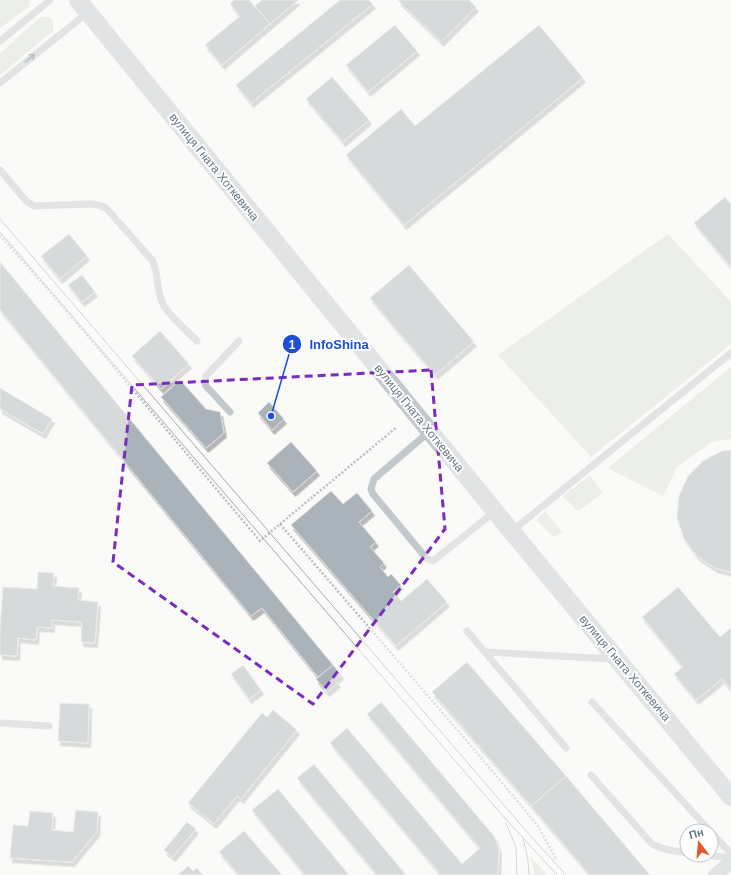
<svg xmlns="http://www.w3.org/2000/svg" width="731" height="875" viewBox="0 0 731 875" font-family="Arial,sans-serif">
<style>
.green{fill:#dadfd7}
.building{fill:#aab3b9;stroke:#dcdcda;filter:url(#shadow)}
.lines{fill:none;stroke-linecap:round;stroke-linejoin:round}
.path{stroke:#bbbfc2;stroke-width:2.5;stroke-dasharray:2 2;stroke-linecap:butt}
.service{stroke:#c3c8cc;stroke-width:7}
.minor{stroke:#c3c8cc;stroke-width:14}
.tertiary{stroke:#c3c8cc;stroke-width:18}
.tram{stroke:#a2aab0;stroke-width:1}
.oneway{stroke:#6a7a87}
.marked{fill:none;stroke:#7b2cbf;stroke-width:3;stroke-dasharray:8 5;stroke-linejoin:round}
.labels{text-anchor:middle;stroke-width:4;stroke-linejoin:round;paint-order:stroke}
.street-label{font-size:12px;fill:#657683;stroke:#fff}
.leader{fill:none;stroke:#1d4ed8;stroke-width:1.5}
.callout-dot{fill:#1d4ed8;stroke:#fff;stroke-width:1.5}
.mark-label{font-size:12px;text-anchor:middle;font-weight:bold;fill:#fff}
.callout-label{font-size:13px;text-anchor:middle;font-weight:bold;fill:#1d4ed8;stroke:#fff;stroke-width:4;stroke-linejoin:round;paint-order:stroke}
</style>
<defs>
<filter id="shadow"><feDropShadow dx="2.5" dy="4.5" stdDeviation="0" flood-color="#0004"/></filter>
</defs>
<rect width="100%" height="100%" fill="#fafaf8"/>
<g class="green">
<polygon points="0,0 30,0 30,6 0,28"/>
<polygon points="41,17 49,17 53,21 53,31 0,75 0,53"/>
<polygon points="668,234 731,302 731,344 591,457 498,355"/>
<polygon points="731,367 731,439 712,442 677,467 663,496 608,468"/>
<polygon points="590,476 603,493 578,511 562,496"/>
<polygon points="545,511 562,532 553,537 536,520"/>
<polygon points="530,856 547,875 535,875"/>
</g>
<g class="building">
<polygon points="234,0 249,0 270,24 222,65 205,45 240,16 230,4"/>
<polygon points="262,0 298,0 270,24 255,6"/>
<polygon points="340,0 369,0 373,4 251,103 236,85"/>
<polygon points="398,0 469,0 476,7 441,42"/>
<polygon points="395,25 417,51 368,92 346,65"/>
<polygon points="539,25 583,78 404,225 346,155 401,109 415,126"/>
<polygon points="332,77 369,120 343,142 306,99"/>
<polygon points="725,197 731,204 731,267 694,223"/>
<polygon points="69,234 87,256 60,279 41,256"/>
<polygon points="0,262 333,665 318,677 262,608 251,616 0,310"/>
<polygon points="409,265 474,342 435,375 370,298"/>
<polygon points="82,275 95,292 82,302 68,285"/>
<polygon points="160,331 189,364 161,389 132,356"/>
<polygon points="180,380 206,409 220,412 224,433 206,448 161,397"/>
<polygon points="0,388 52,419 43,434 0,409"/>
<polygon points="269,402 284,419 272,430 258,413"/>
<polygon points="291,442 317,471 293,492 267,463"/>
<polygon points="731,450 731,572 715,568 697,556 684,539 677,518 679,496 688,476 703,461 722,451"/>
<polygon points="331,491 343,504 357,493 372,511 359,522 376,542 370,547 384,563 380,567 388,577 391,574 401,585 393,592 401,601 427,579 447,602 396,646 291,525"/>
<polygon points="38,572 54,573 53,586 79,588 78,600 98,602 95,643 81,642 82,622 52,620 52,628 37,627 36,640 18,638 17,656 0,655 0,628 3,587 37,589"/>
<polygon points="678,587 720,637 731,628 731,690 722,679 696,700 674,674 683,667 642,617"/>
<polygon points="467,662 566,776 531,806 432,692"/>
<polygon points="243,665 261,690 249,699 231,674"/>
<polygon points="333,665 341,675 335,680 338,683 327,692 316,679"/>
<polygon points="381,702 494,836 499,849 498,875 441,875 330,743 347,728 462,864 480,848 367,714"/>
<polygon points="60,703 89,704 88,743 58,741"/>
<polygon points="273,710 297,730 241,799 237,796 214,824 188,803 262,713 267,717"/>
<polygon points="314,764 406,875 377,875 297,778"/>
<polygon points="566,776 650,875 590,875 531,806"/>
<polygon points="278,789 349,875 305,875 252,810"/>
<polygon points="76,810 98,812 97,832 72,862 10,858 13,825 28,826 30,811 53,813 52,830 73,832"/>
<polygon points="187,822 196,829 173,857 164,850"/>
<polygon points="244,831 282,875 239,875 219,852"/>
<polygon points="188,866 193,871 197,868 203,875 178,875"/>
</g>
<g class="lines">
<g class="path">
<polyline points="0,235 71,316 260,541 280,524 478,754 538,826 556,859"/>
<polyline points="280,524 397,427"/>
</g>
<g class="service">
<polyline points="0,41 50,0"/>
<polyline points="0,83 87,13"/>
<path d="M0,170L26,201L34,206L92,204L102,206L107,209L152,260C159,273 156,288 162,302C166,313 188,332 197,341"/>
<polyline points="230,412 206,386 205,383 206,376 239,341"/>
<polyline points="430,431 374,479 371,489 373,494 427,559 433,561 494,512"/>
<polyline points="512,531 731,353"/>
<polyline points="467,631 566,748"/>
<polyline points="485,652 613,659"/>
<polyline points="592,702 710,831"/>
<polyline points="0,723 49,726"/>
<path d="M591,775L651,843C661,850 675,851 687,853"/>
<polyline points="711,832 731,854"/>
<polyline points="707,855 731,858"/>
</g>
<polyline class="minor" points="715,875 731,862"/>
<polyline class="tertiary" points="78,0 512,532 731,797"/>
<g class="tram">
<polyline points="0,219 528,833 566,875"/>
<polyline points="0,232 366,658 503,816 557,875"/>
<polyline points="506,823 516,847 517,875"/>
<polyline points="523,838 528,860 529,875"/>
</g>
</g>
<defs><path id="oneway-shaft" d="M-6 0H5M1.5-3L5.5 0L1.5 3" fill="none" stroke-width="1.6" stroke-linecap="round" stroke-linejoin="round"/></defs>
<use class="oneway" href="#oneway-shaft" transform="translate(30 58) rotate(-39)"/>
<path d="M0 0H731V875H0ZM431,370L445,529L313,704L113,562L132,385Z" fill="#fafaf8" fill-opacity=".55" fill-rule="evenodd"/>
<path class="marked" d="M431,370L445,529L313,704L113,562L132,385Z"/>
<g class="labels">
<g class="street-label">
<text transform="translate(214 167) rotate(51)" y="4">вулиця Гната Хоткевича</text>
<text transform="translate(419 418) rotate(51)" y="4">вулиця Гната Хоткевича</text>
<text transform="translate(625 668) rotate(50)" y="4">вулиця Гната Хоткевича</text>
</g>
</g>
<path class="leader" d="M271 416L292 344"/>
<g class="callout-dot">
<circle cx="271" cy="416" r="4"/>
<circle cx="292" cy="344" r="10"/>
</g>
<g class="mark-label">
<text x="292" y="349">1</text>
</g>
<g class="callout-label">
<text x="339" y="349">InfoShina</text>
</g>
<g transform="translate(699 843) rotate(344)"><circle r="19" fill="#ffffff" stroke="#c1c8cd"/>
<path d="M0-3L7 15L0 10L-7 15Z" fill="#e4572e"/>
<text y="-6" font-size="11" font-weight="bold" text-anchor="middle" fill="#657683">Пн</text>
</g>
</svg>
